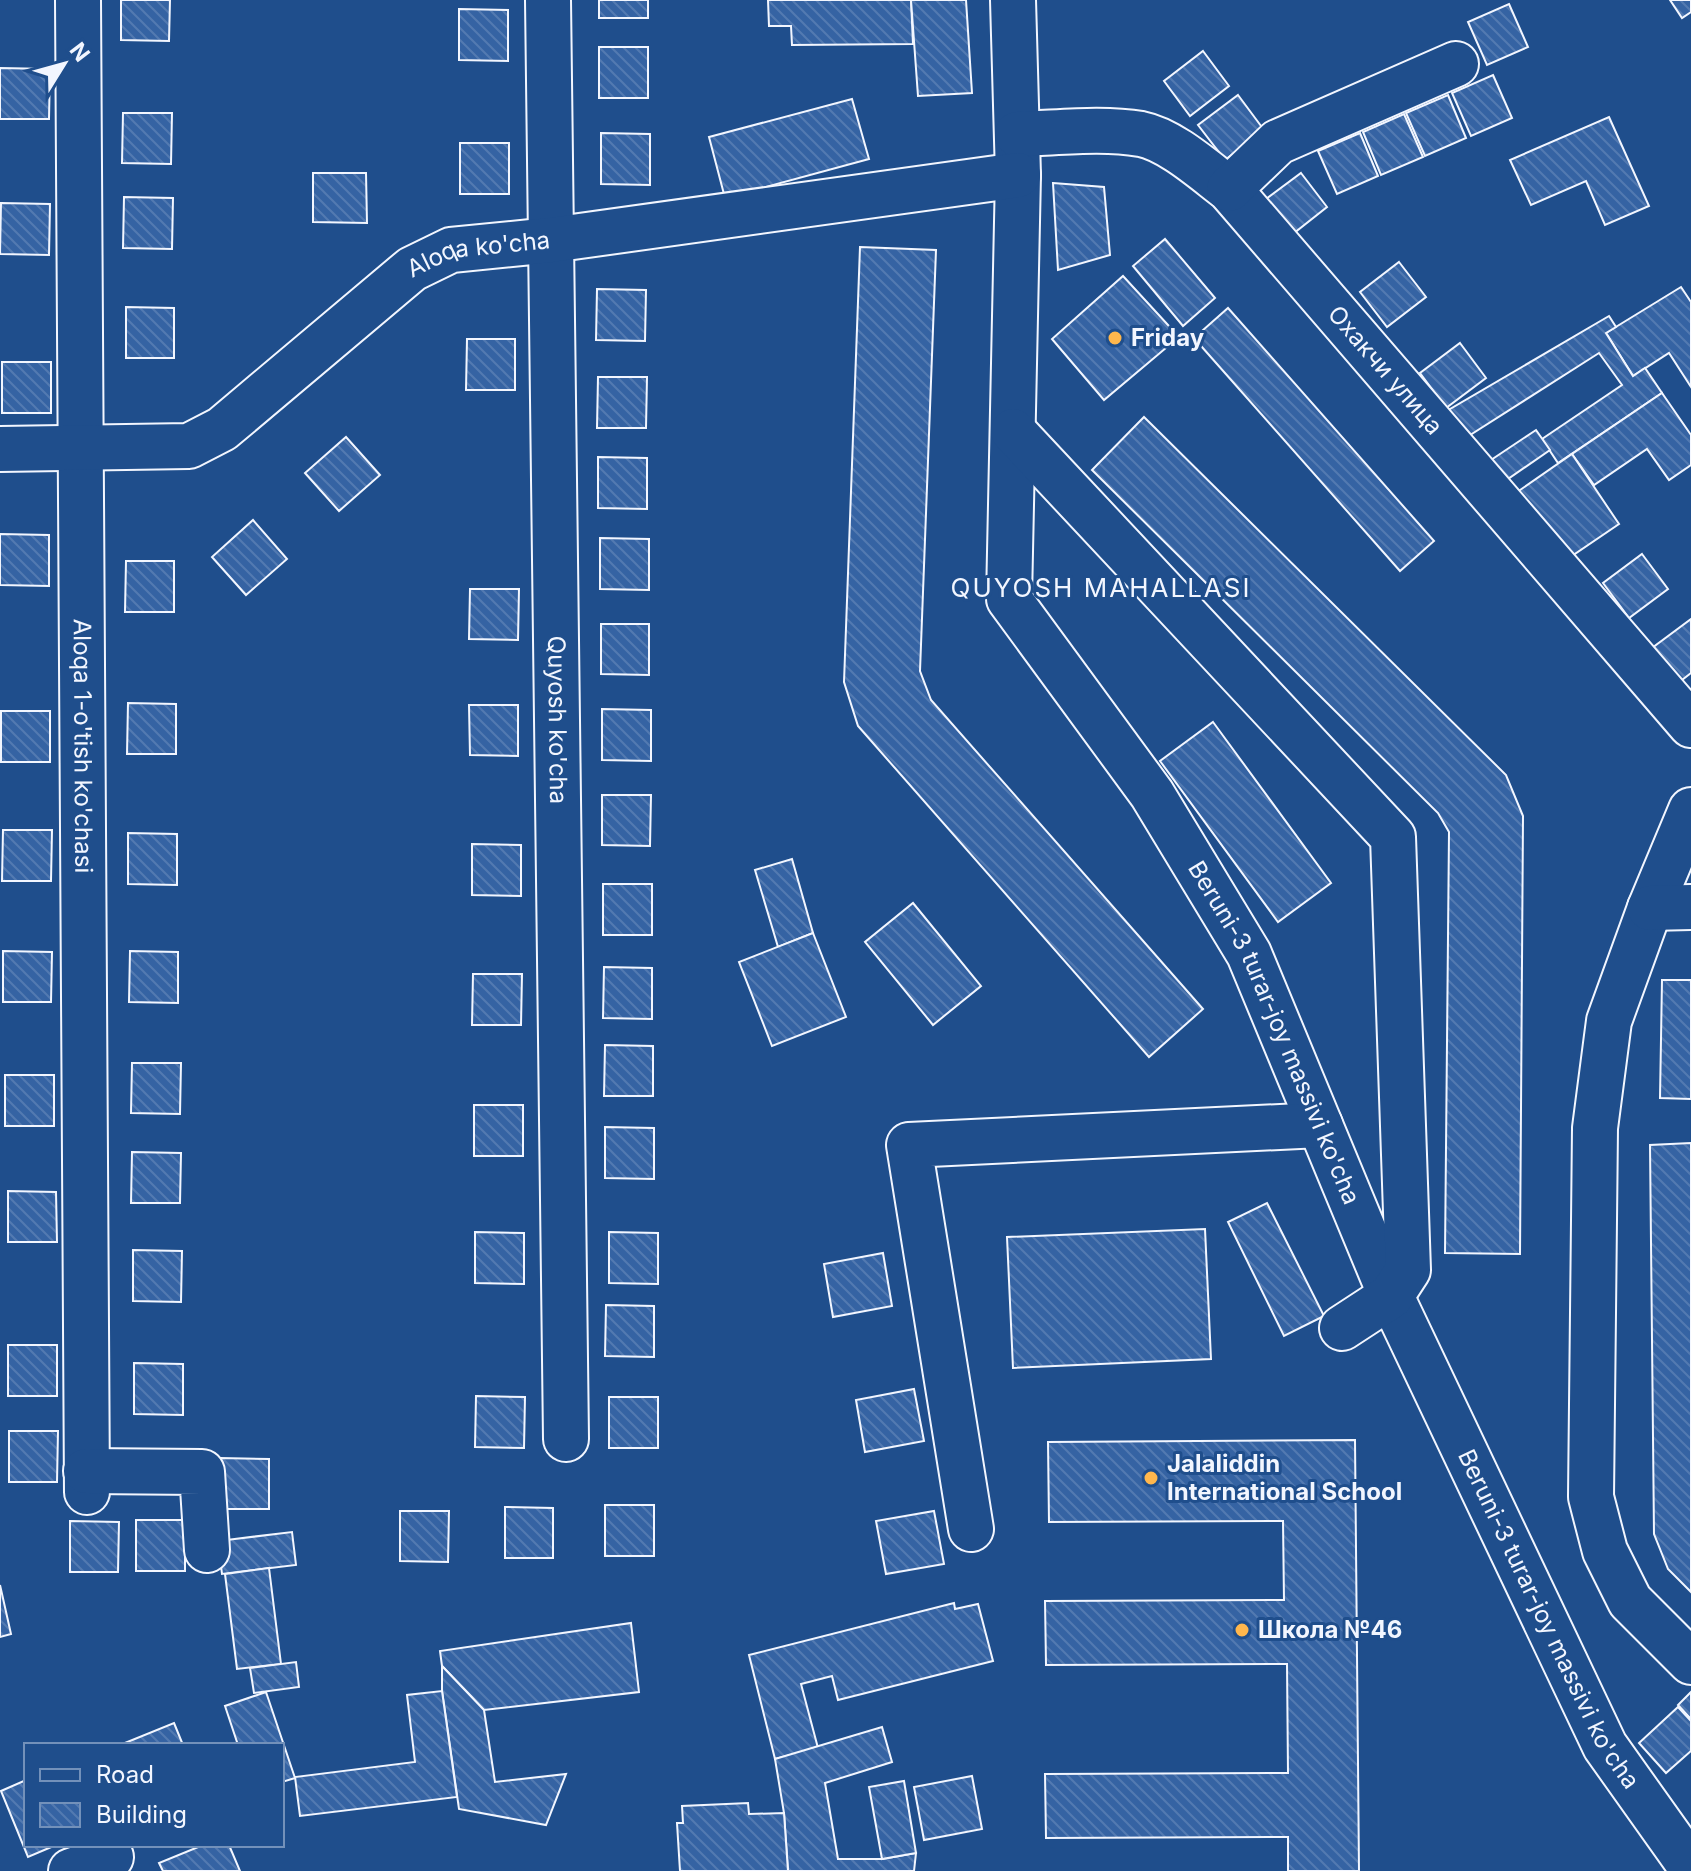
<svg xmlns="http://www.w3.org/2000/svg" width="1691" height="1871" viewBox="0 0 1691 1871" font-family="Inter,sans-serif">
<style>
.building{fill:url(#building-back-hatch);stroke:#f2f6ff;stroke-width:2}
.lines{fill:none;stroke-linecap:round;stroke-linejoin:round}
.minor-casing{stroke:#f2f6ff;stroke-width:48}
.minor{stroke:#1f4e8c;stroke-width:44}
.poi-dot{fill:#ffb74d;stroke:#1f4e8c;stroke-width:3}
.labels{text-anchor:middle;stroke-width:6;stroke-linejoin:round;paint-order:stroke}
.street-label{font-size:24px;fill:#f2f6ff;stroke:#1f4e8c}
.poi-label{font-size:24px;font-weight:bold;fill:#f2f6ff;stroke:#1f4e8c;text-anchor:start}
.neighbourhood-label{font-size:26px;letter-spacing:2px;fill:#f2f6ff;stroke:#1f4e8c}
</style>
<defs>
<pattern id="building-back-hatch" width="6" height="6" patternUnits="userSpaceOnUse" patternTransform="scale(2)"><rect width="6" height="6" fill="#3563a3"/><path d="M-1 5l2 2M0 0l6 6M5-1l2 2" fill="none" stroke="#537ab1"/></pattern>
</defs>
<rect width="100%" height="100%" fill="#1f4e8c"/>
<g class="building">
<polygon points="121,0 170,0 169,41 121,40"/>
<rect x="599" y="0" width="49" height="18"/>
<polygon points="768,0 911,0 913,44 792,45 791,26 769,26"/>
<polygon points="911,0 966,0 972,93 918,96"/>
<polygon points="1670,0 1691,0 1691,12 1682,18"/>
<polygon points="1509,4 1528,47 1487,65 1468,22"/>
<polygon points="459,9 508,10 508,61 459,60"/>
<rect x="599" y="47" width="49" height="51"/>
<polygon points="1203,51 1229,86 1190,116 1164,81"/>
<polygon points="0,68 50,69 49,119 0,119"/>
<polygon points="1493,75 1512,118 1471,136 1452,93"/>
<polygon points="1238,95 1264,130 1225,160 1198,125"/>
<polygon points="1448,95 1466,138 1425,156 1406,113"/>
<polygon points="852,99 869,159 725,198 709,137"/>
<polygon points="123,113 172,113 171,164 122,163"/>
<polygon points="1404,114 1423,157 1381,175 1363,132"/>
<polygon points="1609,117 1649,206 1605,225 1586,181 1531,205 1510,160"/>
<polygon points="601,133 650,134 650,185 601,184"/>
<polygon points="1360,133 1378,176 1337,194 1318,151"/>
<rect x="460" y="143" width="49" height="51"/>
<polygon points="313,173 366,173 367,223 313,222"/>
<polygon points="1301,173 1327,207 1289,237 1262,202"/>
<polygon points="1053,183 1104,187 1110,255 1058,270"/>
<polygon points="124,197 173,198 172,249 123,248"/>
<polygon points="1,203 50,204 49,255 0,254"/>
<polygon points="1165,239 1215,298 1183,326 1133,266"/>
<polygon points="860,247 936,250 920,671 931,700 1203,1009 1149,1057 858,726 844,682"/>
<polygon points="1399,262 1426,297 1387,327 1360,292"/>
<polygon points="1123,276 1179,337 1104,400 1052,339"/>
<polygon points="1681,287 1691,302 1691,387 1669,353 1633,376 1606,333"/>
<polygon points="597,289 646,290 645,341 596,340"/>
<polygon points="126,307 174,308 174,358 126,358"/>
<polygon points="1228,308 1434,541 1400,571 1194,338"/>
<polygon points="1609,316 1616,327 1606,333 1633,376 1645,368 1662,393 1558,463 1542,439 1622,385 1599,353 1467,437 1445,412"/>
<polygon points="467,339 515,339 515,390 466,390"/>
<polygon points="1460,343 1486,378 1446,408 1420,373"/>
<rect x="2" y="362" width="49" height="51"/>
<polygon points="598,377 647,377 646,428 597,428"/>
<polygon points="1662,393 1691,435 1691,465 1669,480 1647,449 1594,485 1572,454"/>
<polygon points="1144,417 1506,775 1523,816 1520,1254 1445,1253 1449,832 1438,813 1092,470"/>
<polygon points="1536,430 1550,450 1505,481 1491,460"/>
<polygon points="346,437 380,475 339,511 305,473"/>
<polygon points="1572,454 1619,524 1557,566 1510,497"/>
<polygon points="598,457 647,458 647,509 598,508"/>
<polygon points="253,520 287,559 246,595 212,557"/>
<polygon points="0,534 49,535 49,586 0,585"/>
<polygon points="600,538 649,539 649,590 600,589"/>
<polygon points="1642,554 1668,589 1629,618 1603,583"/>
<polygon points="126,561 174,561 174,612 125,612"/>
<polygon points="470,589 519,589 518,640 469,639"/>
<polygon points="1691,619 1691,673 1678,683 1652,648"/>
<polygon points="601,624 649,624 649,675 601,674"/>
<polygon points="128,703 176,704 176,754 127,754"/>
<polygon points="469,705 518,705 518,756 470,755"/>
<polygon points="602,709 651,710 651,761 602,760"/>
<rect x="1" y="711" width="49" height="51"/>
<polygon points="1213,722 1331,883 1278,922 1160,761"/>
<polygon points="602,795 651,795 650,846 602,845"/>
<polygon points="3,830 52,830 51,881 2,881"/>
<polygon points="128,833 177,834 177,885 128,884"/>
<polygon points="472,844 521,845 521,896 472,895"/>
<polygon points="792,859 813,933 778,947 755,870"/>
<rect x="603" y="884" width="49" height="51"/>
<polygon points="913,903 981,986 933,1025 865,942"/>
<polygon points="813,933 846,1017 772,1046 739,962"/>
<polygon points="3,951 52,952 51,1002 3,1002"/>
<polygon points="130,951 178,952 178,1003 129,1002"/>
<polygon points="604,967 652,968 652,1019 603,1018"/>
<polygon points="473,974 522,974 521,1025 472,1025"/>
<polygon points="1662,980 1691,980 1691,1099 1660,1098"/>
<polygon points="605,1045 653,1046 653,1096 604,1096"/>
<polygon points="132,1063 181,1063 180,1114 131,1113"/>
<rect x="5" y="1075" width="49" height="51"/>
<rect x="474" y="1105" width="49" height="51"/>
<polygon points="605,1127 654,1128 654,1179 605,1178"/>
<polygon points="1691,1143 1691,1592 1668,1569 1654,1534 1650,1145"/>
<polygon points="132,1152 181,1153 180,1203 131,1203"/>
<polygon points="8,1191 56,1192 57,1242 8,1242"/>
<polygon points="1267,1203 1324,1316 1284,1336 1228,1222"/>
<polygon points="1205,1229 1211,1359 1013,1368 1007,1237"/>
<polygon points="475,1232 524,1233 524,1284 475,1283"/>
<polygon points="609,1232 658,1233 658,1284 609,1283"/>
<polygon points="133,1250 182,1251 181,1302 133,1301"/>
<polygon points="883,1253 892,1306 833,1317 824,1264"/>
<polygon points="606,1305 654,1306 654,1357 605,1356"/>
<rect x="8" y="1345" width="49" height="51"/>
<polygon points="134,1363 183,1364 183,1415 134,1414"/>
<polygon points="914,1389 924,1441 865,1452 856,1400"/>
<polygon points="476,1396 525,1397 524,1448 475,1447"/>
<rect x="609" y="1397" width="49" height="51"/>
<polygon points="9,1431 58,1431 57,1482 9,1482"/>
<polygon points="1355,1440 1359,1871 1288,1871 1288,1837 1046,1838 1045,1774 1288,1773 1287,1664 1046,1665 1045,1601 1284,1600 1283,1521 1049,1522 1048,1442"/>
<polygon points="220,1458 269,1459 269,1509 220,1509"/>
<rect x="605" y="1505" width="49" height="51"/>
<polygon points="505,1507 553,1508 553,1558 505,1558"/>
<polygon points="400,1511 449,1511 448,1562 400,1561"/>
<polygon points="934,1511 944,1564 886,1574 876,1521"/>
<rect x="136" y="1520" width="49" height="51"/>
<polygon points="70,1521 119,1522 118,1572 70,1572"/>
<polygon points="292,1532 296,1565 222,1574 218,1541"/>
<polygon points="269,1568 281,1664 237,1669 225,1574"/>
<polygon points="0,1585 11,1634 0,1637"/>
<polygon points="954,1603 955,1609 978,1604 993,1661 838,1700 832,1676 801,1684 818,1748 775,1759 749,1655"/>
<polygon points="631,1623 639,1692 484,1710 442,1666 440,1651"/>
<polygon points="296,1662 299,1687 254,1693 250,1668"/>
<polygon points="442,1666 484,1710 495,1782 566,1774 546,1825 459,1809 442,1691"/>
<polygon points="442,1691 457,1797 300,1816 295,1777 415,1762 407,1695"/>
<polygon points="266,1692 295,1778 282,1782 282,1745 238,1745 225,1706"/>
<polygon points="1691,1692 1691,1719 1678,1705"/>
<polygon points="1678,1707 1691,1721 1691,1751 1666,1773 1639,1743"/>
<polygon points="174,1723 183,1745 120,1745"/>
<polygon points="882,1727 892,1762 825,1783 838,1859 882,1859 916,1853 914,1871 788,1871 784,1813 775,1759"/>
<polygon points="972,1776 982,1829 924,1840 914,1787"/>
<polygon points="26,1780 26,1845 56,1845 28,1857 1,1791"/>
<polygon points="904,1781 916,1853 882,1859 869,1787"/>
<polygon points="748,1803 749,1814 784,1813 788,1871 680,1871 677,1823 683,1823 682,1806"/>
<polygon points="203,1845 229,1845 240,1871 163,1871 159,1863"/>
</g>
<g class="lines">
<defs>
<g id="minor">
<path id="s1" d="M78,0L87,1492"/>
<path id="s2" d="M548,0L566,1439"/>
<path id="s3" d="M1013,0L1018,175L1009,599L1152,794L1249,954L1391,1296L1605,1746L1691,1867"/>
<path id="s4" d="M1017,134C1057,133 1101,127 1141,134C1171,140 1205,171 1229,189L1691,725"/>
<polyline points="1229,189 1278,142 1456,64"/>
<polyline points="1013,431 1393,837 1408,1270 1391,1296 1342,1328"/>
<path id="s5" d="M0,449L189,446L222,429L412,269L451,250L551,240L1018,175"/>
<polyline points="1691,810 1650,908 1609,1021 1595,1128 1591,1497 1605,1551 1630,1601 1691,1662"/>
<polyline points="1650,908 1691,907"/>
<polyline points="86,1471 202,1472 207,1550"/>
<polyline points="971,1529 909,1145 1320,1125"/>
<polyline points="71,1871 111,1857"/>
</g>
</defs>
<use href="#minor" class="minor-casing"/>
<use href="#minor" class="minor"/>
</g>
<g class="poi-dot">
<circle cx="1115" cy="338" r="8"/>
<circle cx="1151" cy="1478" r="8"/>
<circle cx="1242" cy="1630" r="8"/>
</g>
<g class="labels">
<g class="street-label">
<text dy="8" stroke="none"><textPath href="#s5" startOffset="544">Aloqa ko'cha</textPath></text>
<text dy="8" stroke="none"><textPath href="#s4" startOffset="468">Охакчи улица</textPath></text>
<text dy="8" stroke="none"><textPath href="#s2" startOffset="720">Quyosh ko'cha</textPath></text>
<text dy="8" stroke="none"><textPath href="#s1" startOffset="746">Aloqa 1-o'tish ko'chasi</textPath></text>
<text dy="8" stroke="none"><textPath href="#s3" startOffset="1110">Beruni-3 turar-joy massivi ko'cha</textPath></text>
<text dy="8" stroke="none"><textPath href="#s3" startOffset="1758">Beruni-3 turar-joy massivi ko'cha</textPath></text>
</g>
<g class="poi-label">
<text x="1131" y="346">Friday</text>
<text x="1167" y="1472">Jalaliddin<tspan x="1167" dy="28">International School</tspan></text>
<text x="1258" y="1638">Школа №46</text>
</g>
<g class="neighbourhood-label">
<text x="1101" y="597">QUYOSH MAHALLASI</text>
</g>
</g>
<rect x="24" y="1743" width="260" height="104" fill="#1f4e8c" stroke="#7391ba" stroke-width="2"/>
<rect x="40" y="1769" width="40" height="12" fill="#1f4e8c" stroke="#7391ba" stroke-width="2"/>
<text x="96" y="1783" font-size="24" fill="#f2f6ff">Road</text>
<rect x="40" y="1803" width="40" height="24" fill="url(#building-back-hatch)" stroke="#7391ba" stroke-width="2"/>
<text x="96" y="1823" font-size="24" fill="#f2f6ff">Building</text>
<g transform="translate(64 64) rotate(53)" stroke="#1f4e8c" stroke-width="6" paint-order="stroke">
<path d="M0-6L14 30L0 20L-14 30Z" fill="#f2f6ff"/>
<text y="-12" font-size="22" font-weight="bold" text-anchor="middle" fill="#f2f6ff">N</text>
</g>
</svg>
